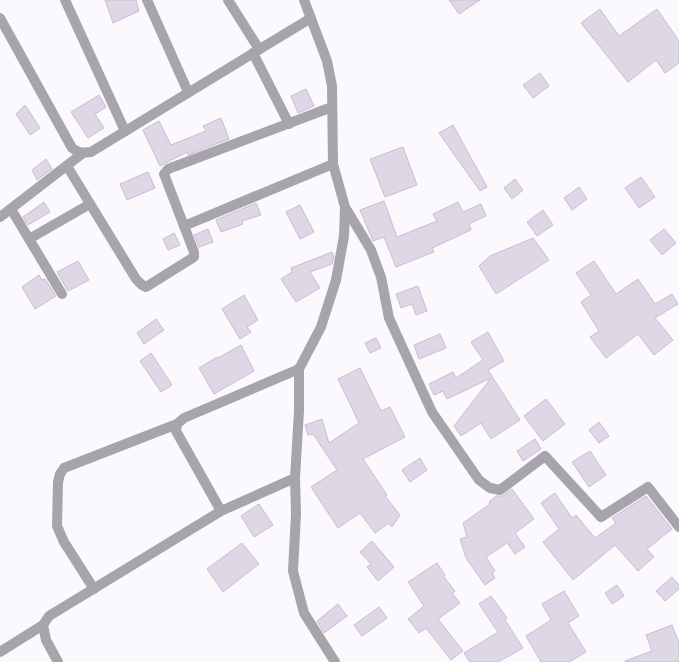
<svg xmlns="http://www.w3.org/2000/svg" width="679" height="662" viewBox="0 0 679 662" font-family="Commissioner,sans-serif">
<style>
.building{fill:#ded8e6;stroke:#c6bfcd}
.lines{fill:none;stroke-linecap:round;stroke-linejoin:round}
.street{stroke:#a7a5ab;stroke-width:10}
</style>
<rect width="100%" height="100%" fill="#fbf8fe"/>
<g class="building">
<polygon points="105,0 136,0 139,11 113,23"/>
<polygon points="449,0 480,0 459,14"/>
<polygon points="600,9 619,36 657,9 679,41 679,63 665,73 656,60 628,82 581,23"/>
<polygon points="540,73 549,86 533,98 523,85"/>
<polygon points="306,89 314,106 298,113 291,96"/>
<polygon points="99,95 106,107 95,114 104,128 88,138 71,112"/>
<polygon points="25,105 40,128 30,135 16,114"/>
<polygon points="221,118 229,139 188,155 187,152 160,166 143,130 159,121 171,145 206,131 203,126"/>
<polygon points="453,125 487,187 480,191 439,133"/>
<polygon points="403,147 417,185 385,197 370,159"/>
<polygon points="46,159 52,169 37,180 32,170"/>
<polygon points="148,172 155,188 127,200 120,184"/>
<polygon points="641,177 655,197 639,208 625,188"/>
<polygon points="515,179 523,190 512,199 504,188"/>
<polygon points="579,187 587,199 572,210 564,198"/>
<polygon points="384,201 397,237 437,221 433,214 458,202 463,212 481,204 486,216 469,224 471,230 432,248 434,252 396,267 384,237 373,241 360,210"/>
<polygon points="44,202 50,212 28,225 23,217"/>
<polygon points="256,203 261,215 242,221 243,224 221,232 216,220"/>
<polygon points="300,205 314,232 300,239 286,212"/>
<polygon points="543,210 553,225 537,236 527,222"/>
<polygon points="208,229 213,242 199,247 194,235"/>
<polygon points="664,229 676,243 662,255 650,240"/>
<polygon points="174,233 180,245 168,250 163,239"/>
<polygon points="533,238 549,260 496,294 479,266 490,256"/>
<polygon points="332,252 334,257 332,264 310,272 320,288 296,302 281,279 292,272 291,268"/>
<polygon points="78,261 89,280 68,291 57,272"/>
<polygon points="594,261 616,294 638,279 655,304 672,294 678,304 655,318 673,340 654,355 638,334 606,358 590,337 599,331 581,302 591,295 576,273"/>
<polygon points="39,275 42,280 45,279 56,296 35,309 22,287"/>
<polygon points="418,286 427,311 416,315 412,304 401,308 396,294"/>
<polygon points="244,295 258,320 247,327 251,332 240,339 222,309"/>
<polygon points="156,319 164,330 144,344 137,333"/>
<polygon points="488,332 504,361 488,370 520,420 491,439 481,423 461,436 454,426 491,378 447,399 443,391 434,395 429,384 453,372 456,378 483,360 471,342"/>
<polygon points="440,334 446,348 419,359 414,345"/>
<polygon points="376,338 381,348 370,353 365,343"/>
<polygon points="241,345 254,371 214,394 199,368 217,357 218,358"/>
<polygon points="151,353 172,385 161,392 140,361"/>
<polygon points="360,368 381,411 390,407 405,437 363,459 387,495 385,496 400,515 392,527 389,523 375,533 360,513 338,528 311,487 337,470 313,434 308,435 305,425 322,419 329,443 359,423 338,379"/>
<polygon points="546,399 565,424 543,441 524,416"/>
<polygon points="599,422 609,436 599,443 589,430"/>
<polygon points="535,439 541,449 523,461 517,451"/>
<polygon points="590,451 606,475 589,487 572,462"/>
<polygon points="420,458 427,470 410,482 402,470"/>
<polygon points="512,489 534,519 515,533 525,547 515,554 507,543 486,557 495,571 492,573 495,578 485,585 466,558 460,539 467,537 463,523 490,504 489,502 496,496 502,496"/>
<polygon points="555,493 572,518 576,515 595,538 616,523 612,518 646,496 672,529 647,549 654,557 638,571 615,545 573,580 543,542 559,529 541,503"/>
<polygon points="259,504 273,525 254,537 241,516"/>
<polygon points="372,541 394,567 378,581 367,567 371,564 360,552"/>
<polygon points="242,543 259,564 223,592 207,569"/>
<polygon points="437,563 445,575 444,577 455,591 452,593 460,603 438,619 463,651 451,660 426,628 419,633 408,619 424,606 408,582"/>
<polygon points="672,577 679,585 679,589 665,601 656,591"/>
<polygon points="617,585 624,596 612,604 605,593"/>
<polygon points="564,591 579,616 568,623 586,652 569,662 541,662 526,636 551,620 542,604"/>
<polygon points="491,596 507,618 505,620 523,648 498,662 470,662 464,653 498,632 479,604"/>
<polygon points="338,604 347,616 324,633 317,621"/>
<polygon points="379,607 387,618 362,636 354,625"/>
<polygon points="672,625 679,643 679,662 626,662 625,661 652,651 646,635"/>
</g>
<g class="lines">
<g class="street">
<polyline points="65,0 125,131"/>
<polyline points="147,0 188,92"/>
<polyline points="228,0 259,49"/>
<polyline points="304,0 327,61 332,86 333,164 345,207 344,236 336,280 321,327 299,369 299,411 295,478 296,514 293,571 304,613 335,662"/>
<path d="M0,18L72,148C78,153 83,153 91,152L311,18"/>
<polyline points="253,53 289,124"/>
<polyline points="67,166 136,279 142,285 146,287 194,257 194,252 164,174 168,169 332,107"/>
<polyline points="345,207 371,250 381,277 389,318 432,412 479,480 490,488 500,490 545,456 601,517 648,487 679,527"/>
<polyline points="11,209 62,294"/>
<polyline points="0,217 83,153"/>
<polyline points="184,226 333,164"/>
<polyline points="29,239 90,204"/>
<polyline points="221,511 176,431 177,424 184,418 299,369"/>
<polyline points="94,589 64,542 57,526 58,482 60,474 64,468 177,424"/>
<polyline points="0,652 43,625"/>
<polyline points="58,662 46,640 43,625 49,616 221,511 295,478"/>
</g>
</g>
</svg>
